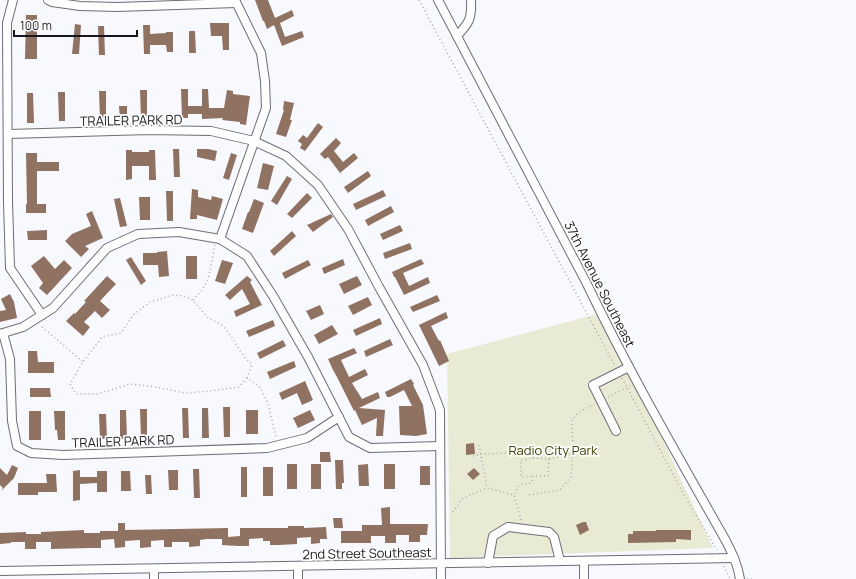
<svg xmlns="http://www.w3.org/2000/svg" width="856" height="579" viewBox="0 0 856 579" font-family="Manrope,sans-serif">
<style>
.green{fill:#e9ead3}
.building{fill:#8f7262}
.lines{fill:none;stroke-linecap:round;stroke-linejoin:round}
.minor-casing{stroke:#6e6d78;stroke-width:10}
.path{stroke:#a8a8ad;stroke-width:1.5;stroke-dasharray:1 3;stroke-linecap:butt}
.minor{stroke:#fff;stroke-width:8}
.labels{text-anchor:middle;stroke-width:3.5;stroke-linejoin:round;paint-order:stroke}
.street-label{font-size:13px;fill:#18181c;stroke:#fff}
.park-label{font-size:13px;fill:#414209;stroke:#fff}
</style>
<rect width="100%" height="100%" fill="#f8f8ff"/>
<polygon class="green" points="601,313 629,367 713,548 450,558 447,354"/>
<g class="building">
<polygon points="255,0 268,0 275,18 292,10 294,16 280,23 285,37 302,31 304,37 282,46 274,25 267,29 264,21 263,21"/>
<polygon points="26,15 37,15 37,59 25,59"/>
<polygon points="210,23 229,23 229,50 223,50 222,36 211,36"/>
<polygon points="75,24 81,25 79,54 72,54"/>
<polygon points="143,25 150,25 150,34 166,33 166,32 173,32 173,52 167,52 166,45 150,45 150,54 144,54"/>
<polygon points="98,26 104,26 105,55 99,55"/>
<polygon points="189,31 195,31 196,53 189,53"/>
<polygon points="181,89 188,89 188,106 202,106 202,89 208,89 209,108 224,108 227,90 233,91 233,94 250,96 246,125 240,124 240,122 222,120 223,118 202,119 202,114 188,114 188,118 182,118"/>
<polygon points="140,90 147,90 147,119 141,119"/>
<polygon points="99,91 106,91 106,120 100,120"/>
<polygon points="58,92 65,92 65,121 59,121"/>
<polygon points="27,93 33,93 34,123 27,123"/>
<polygon points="284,101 294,103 290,120 292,120 286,137 276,134 284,110 283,110"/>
<polygon points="119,106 127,106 127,119 120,119"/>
<polygon points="318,123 323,127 305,151 300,148 302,144 298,141 303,135 307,138"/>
<polygon points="336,138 341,143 334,151 343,162 354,153 358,158 340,173 328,157 325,159 320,154"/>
<polygon points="173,149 179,149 180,177 174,177"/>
<polygon points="197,149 208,149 217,151 215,161 197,157"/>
<polygon points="126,150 132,150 132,152 149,152 149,150 155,150 156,180 149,180 149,166 132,166 132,179 126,180"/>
<polygon points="26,153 37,153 37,162 59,162 59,171 37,171 37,204 46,204 46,213 26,213 26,204 27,204"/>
<polygon points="231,153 237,155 229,180 223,178"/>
<polygon points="263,163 274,166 268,190 257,188"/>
<polygon points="368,171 371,176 348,193 344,187"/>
<polygon points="287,176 292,179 277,205 271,201"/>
<polygon points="192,189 198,190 198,197 211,200 212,196 223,199 217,220 197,215 197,219 190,219"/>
<polygon points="383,190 386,196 356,210 353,204"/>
<polygon points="166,191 173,191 173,221 167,221"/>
<polygon points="307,193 312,198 292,218 287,214"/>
<polygon points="139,197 150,197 150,220 140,220"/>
<polygon points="120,198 127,226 120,227 114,199"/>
<polygon points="254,199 264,203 253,233 242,229 248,212 249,212"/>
<polygon points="391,206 394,212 368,226 365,220"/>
<polygon points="92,211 103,238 85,246 89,249 81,257 65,241 72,234 91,226 86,214"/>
<polygon points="331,214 333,217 313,232 307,225"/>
<polygon points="400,225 403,231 383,240 380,234"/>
<polygon points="47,230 47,240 28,240 27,231"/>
<polygon points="292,231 296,236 274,256 270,251"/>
<polygon points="410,243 412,249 385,259 383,253"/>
<polygon points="167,251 169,276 159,277 158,265 143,265 143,253 157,253 157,252"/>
<polygon points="44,256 55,269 64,260 72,268 47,295 39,288 43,283 31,266"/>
<rect x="186" y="256" width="11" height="23"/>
<polygon points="131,257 146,281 141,285 126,260"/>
<polygon points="343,259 345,265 324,274 322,268"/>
<polygon points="421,259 424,264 403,273 409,286 428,277 430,283 404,295 395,277 394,277 392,272"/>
<polygon points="222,260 233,263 225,284 215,281"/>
<polygon points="308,260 311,265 285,279 282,273"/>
<polygon points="107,276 116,284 100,301 110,310 102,318 95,311 84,322 90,327 83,336 66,321 74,313 75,314 86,302 84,301"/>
<polygon points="247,276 252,280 250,282 262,305 236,317 234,311 250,304 242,289 230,300 225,295"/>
<polygon points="357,276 362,285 344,294 339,284"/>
<polygon points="10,294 14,302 17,318 0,322 0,311 6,310 1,299"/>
<polygon points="437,295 440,301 413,312 410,307"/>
<polygon points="368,297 372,305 353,315 348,306"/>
<polygon points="320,305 324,314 311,320 306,311"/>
<polygon points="446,312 448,318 431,326 439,341 440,340 449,361 439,366 419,325"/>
<polygon points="380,318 382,324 356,336 353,330"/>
<polygon points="273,320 275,326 249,337 246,331"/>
<polygon points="332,325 338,334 319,344 314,335"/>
<polygon points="390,339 393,345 366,357 364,351"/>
<polygon points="283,340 286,346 260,359 257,353"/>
<polygon points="354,348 357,353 341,360 349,377 365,369 368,375 352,383 362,399 378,392 380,398 359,408 385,410 383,436 376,436 377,418 362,425 355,410 354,411 337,377 333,370 328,359"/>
<polygon points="28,351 37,351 38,362 54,362 54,373 28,373"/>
<polygon points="294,361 296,367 270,379 267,372"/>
<polygon points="411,379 414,384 413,385 423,405 427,434 416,436 400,435 399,406 412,406 404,390 390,397 387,397 385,392"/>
<polygon points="305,381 313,400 302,405 297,393 282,400 279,393"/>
<polygon points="30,388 50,388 51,397 30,397"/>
<polygon points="223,407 230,407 230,437 224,437"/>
<polygon points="182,408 188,408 189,438 183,438"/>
<polygon points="202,408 208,408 209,438 202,438"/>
<polygon points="140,409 147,409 147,438 141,438"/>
<polygon points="120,410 126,410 127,439 120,439"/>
<rect x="246" y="410" width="12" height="24"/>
<polygon points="310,410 315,420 298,428 293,418"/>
<rect x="29" y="411" width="12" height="29"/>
<polygon points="54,411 65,411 65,440 58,440 57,430 55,430"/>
<polygon points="99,414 106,414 107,439 100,439"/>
<polygon points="474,443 475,454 466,455 466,444"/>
<polygon points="320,452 330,452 331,462 320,462"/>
<polygon points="335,460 343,460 344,483 342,483 342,489 336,489"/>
<rect x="287" y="464" width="10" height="25"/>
<rect x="311" y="464" width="10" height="25"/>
<polygon points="368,464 369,486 359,486 358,465"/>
<rect x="384" y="464" width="11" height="25"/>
<polygon points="12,465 18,468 14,478 1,491 3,488 0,485 0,468 7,475"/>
<rect x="420" y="466" width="10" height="19"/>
<rect x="241" y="467" width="6" height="30"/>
<rect x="263" y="467" width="10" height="29"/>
<polygon points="474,468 480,474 473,480 467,474"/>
<polygon points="193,469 199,469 200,498 194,498"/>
<polygon points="80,470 80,477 97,477 97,471 107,471 107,492 97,492 97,483 80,484 80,500 73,501 73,471"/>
<polygon points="168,470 178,470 178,490 169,490"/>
<polygon points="121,471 130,471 131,491 121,491"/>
<polygon points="46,474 56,474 57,492 38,492 38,495 18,495 18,483 47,483"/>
<polygon points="145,475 151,475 152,494 146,494"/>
<polygon points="390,507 390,524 428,524 427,535 420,535 420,542 409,542 409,535 396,535 396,543 385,543 385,536 371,536 371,543 341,543 341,531 362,531 362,525 382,525 381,508"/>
<polygon points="333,518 342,518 343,528 334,528"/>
<polygon points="583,522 586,522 589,530 580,535 576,525"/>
<polygon points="118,523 125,523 125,530 228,528 228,537 240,536 240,528 288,528 288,526 304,526 304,528 326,527 327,539 320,539 320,543 311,544 311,537 297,538 297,544 279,545 270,545 270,541 263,541 263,538 249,539 249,546 238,546 222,545 222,539 207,539 200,540 200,546 189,547 189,542 172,542 172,547 164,547 164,540 151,541 151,547 140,548 140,540 125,541 125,547 115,548 114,539 101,540 101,548 90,548 51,549 51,542 36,542 36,549 25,549 25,542 11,542 11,543 0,544 0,533 26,532 26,534 41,534 41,532 84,530 84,533 100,533 100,531 118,531"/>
<polygon points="656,530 691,530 691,540 676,539 676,542 628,543 628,534 633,534 633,531 656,531"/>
</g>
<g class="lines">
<defs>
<g id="minor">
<polyline points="13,0 7,23 8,202 10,268 42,315"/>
<polyline points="48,0 52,2 80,6 117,7 236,3"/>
<path d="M438,0L587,284C629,372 678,456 726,541C732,553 738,565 740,579"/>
<path d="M457,36C469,23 472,19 471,0"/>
<polyline points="8,134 149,130 211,131 254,141 286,156 318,185 348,229 379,287 423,365 440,410 441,579"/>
<polyline points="220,239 266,108 265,81 261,53 235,0"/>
<polyline points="3,333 10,359 12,421 17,446 31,453 63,455 267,448 307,438 339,417"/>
<polyline points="0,334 23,327 53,308 107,248 138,234 179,232 220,239 247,256 273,296 308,357 349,437 370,448 440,446"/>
<polyline points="616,431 593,385 629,367"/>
<polyline points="584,561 584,579"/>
<polyline points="488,563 493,536 508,527 549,532 554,537 560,561"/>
<polyline points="298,566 298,579"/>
<polyline points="154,569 154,579"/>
<polyline points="0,571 734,558"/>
</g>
</defs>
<use href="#minor" class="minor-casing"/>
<g class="path">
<polyline points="419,0 615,366"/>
<polyline points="193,300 203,289 209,276 215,245"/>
<polyline points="42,327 83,362"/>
<polyline points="247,378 239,387 210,391 185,393 156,387 131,384 97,394 76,394 70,384 83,362 102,337 121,333 133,315 150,302 173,295 184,296 193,300 207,317 223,326 233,339 244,357 252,364 247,378 259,386 268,403 276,437"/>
<polyline points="622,378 684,495 717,550"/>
<polyline points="608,397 630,386"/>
<polyline points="479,445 487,488"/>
<polyline points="573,453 572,420 578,413 594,404"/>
<polyline points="473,456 481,454 532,452 533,458 521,460 521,477 534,476 531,483 519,485 514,495"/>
<polyline points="533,458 549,459 548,476 534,476"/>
<polyline points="529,495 560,490 571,477 573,453 549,459"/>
<polyline points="453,512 463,498 487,488 514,495 521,520"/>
<polyline points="724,566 730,579"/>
<polyline points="747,579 753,579"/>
</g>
<use href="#minor" class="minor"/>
</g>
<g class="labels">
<g class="street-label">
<text transform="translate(131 120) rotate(-1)" y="5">TRAILER PARK RD</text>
<text transform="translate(600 284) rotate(63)" y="5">37th Avenue Southeast</text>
<text transform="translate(123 441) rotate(-2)" y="5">TRAILER PARK RD</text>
<text transform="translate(367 553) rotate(-1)" y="5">2nd Street Southeast</text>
</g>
<g class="park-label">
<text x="553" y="455">Radio City Park</text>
</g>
</g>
<path d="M14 30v6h123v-6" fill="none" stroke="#18181c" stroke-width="2"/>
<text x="20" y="30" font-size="12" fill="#18181c" stroke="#ffffff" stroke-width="3" paint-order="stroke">100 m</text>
</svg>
